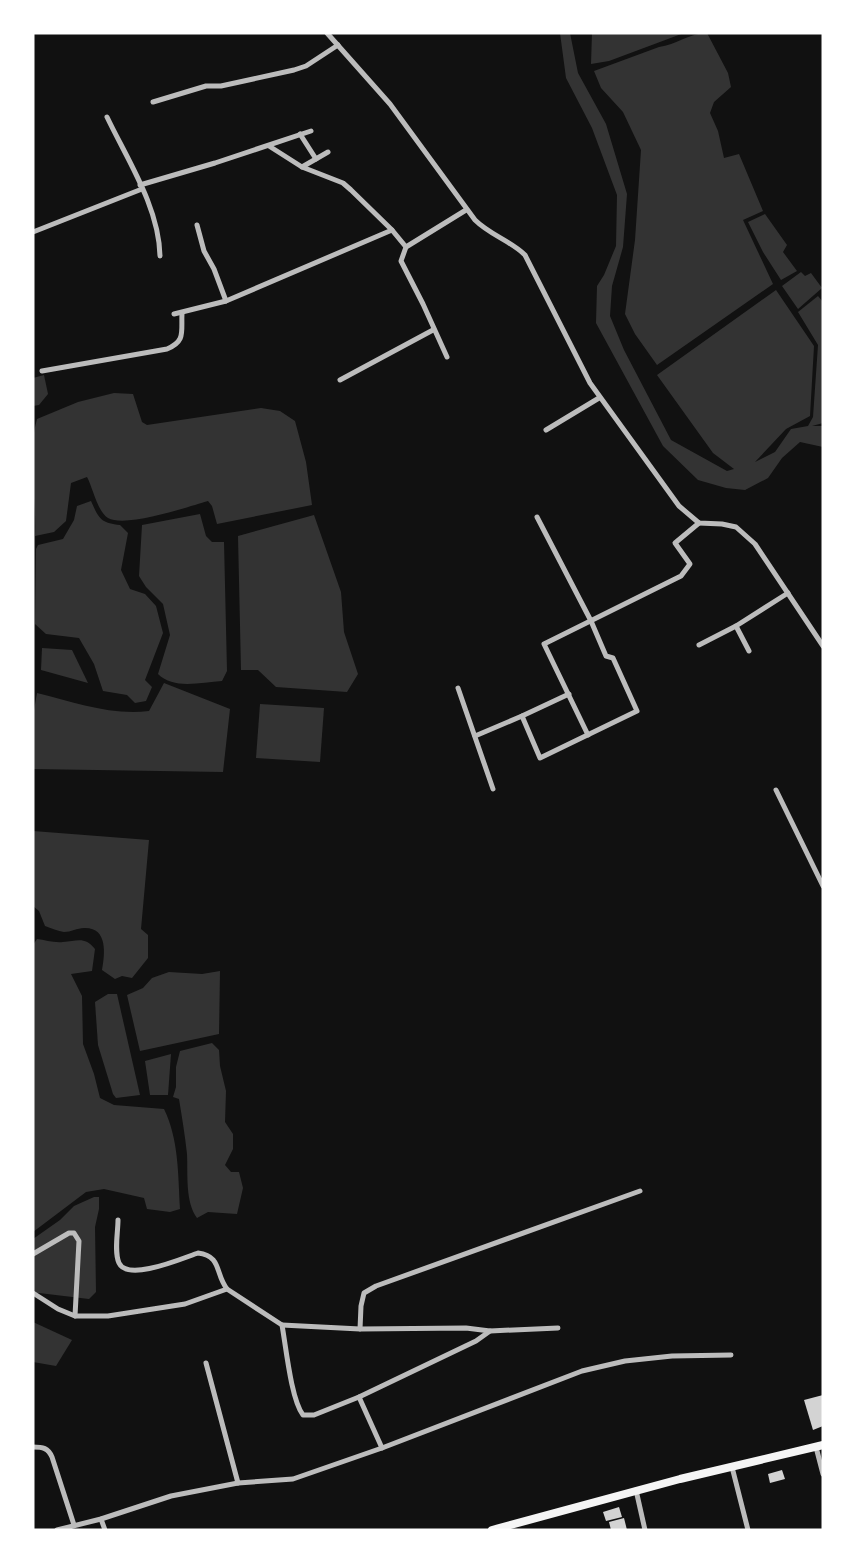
<svg xmlns="http://www.w3.org/2000/svg" width="856" height="1563" viewBox="0 0 856 1563" font-family="'Sofia Sans Condensed',sans-serif">
<style>
.water{fill:#333}
.building{fill:#d3d3d3}
.lines{fill:none;stroke-linecap:round;stroke-linejoin:round}
.minor{stroke:#bcbcbc;stroke-width:5}
.secondary{stroke:#f5f5f5;stroke-width:8}
</style>
<rect width="100%" height="100%" fill="#111"/>
<g class="water">
<polygon points="560,33 570,33 578,73 606,124 627,194 623,247 612,286 610,316 624,350 671,440 727,471 734,469 713,453 657,375 776,290 814,346 810,416 786,429 755,462 775,452 791,429 808,426 813,417 818,345 798,312 818,296 823,302 823,423 812,426 823,426 823,447 800,442 782,458 768,478 745,490 726,488 698,480 663,446 596,323 597,286 604,275 616,246 617,195 592,128 566,78"/>
<polygon points="592,33 684,33 609,61 591,64"/>
<path d="M707,33L728,73L731,87L714,102L710,113L718,131L724,158L739,154L763,211L743,220L773,284L657,365L635,334L625,314L635,240L641,150L623,112L601,88L594,71L659,47C676,45 689,33 707,33Z"/>
<polygon points="765,214 787,245 783,252 797,271 781,280 763,252 748,222"/>
<polygon points="801,272 805,276 811,273 822,288 798,309 782,286"/>
<polygon points="44,375 48,394 39,405 33,406 33,378"/>
<path d="M114,393L133,394L142,422L147,425L261,408L280,411L295,421L306,462L312,505L217,524L212,506L208,501C187,507 126,528 108,518C97,511 93,488 87,477L71,483L66,521L54,532L35,536C37,498 26,457 37,419L78,402Z"/>
<path d="M91,501C99,519 101,523 120,525L128,533L121,570L130,589L145,594L156,606L163,633L145,680L152,687L146,701L135,703L127,695L103,691L94,664L79,638L46,634L35,624L36,549L38,545L63,539L74,520L77,506Z"/>
<path d="M200,514L206,536L212,542H224L227,671L222,681C201,682 174,690 158,674L170,635L163,604L146,587L139,576L142,525Z"/>
<polygon points="314,515 341,592 344,632 358,674 347,692 276,687 258,670 241,670 238,536"/>
<polygon points="42,648 72,650 88,683 41,670"/>
<path d="M164,683L230,709L223,772L33,769V716L37,693C74,702 112,716 149,711Z"/>
<polygon points="260,704 324,708 320,762 256,758"/>
<path d="M33,831L149,840L141,929L148,935V958L132,978L122,976L115,979L102,970C105,954 108,927 84,928C77,928 71,932 64,932C58,931 51,928 45,926L39,911L33,906Z"/>
<path d="M37,939C45,940 54,943 63,942C77,941 85,936 95,949L92,971L71,974L82,996L83,1044L94,1074L100,1098L114,1105L164,1109C179,1140 178,1175 180,1209L170,1212L147,1209L144,1198L104,1189L86,1192L33,1232V945Z"/>
<polygon points="220,971 219,1034 140,1051 127,995 143,988 152,978 169,972 202,974"/>
<polygon points="108,994 117,994 140,1095 116,1098 113,1094 98,1045 95,1002"/>
<path d="M212,1043L219,1050L220,1066L226,1091L225,1122L233,1134V1149L225,1165L231,1172H239L243,1188L237,1214L208,1212L197,1218C185,1202 188,1174 187,1154C185,1136 182,1117 179,1099L173,1097L176,1087V1067L180,1051Z"/>
<polygon points="171,1054 168,1095 150,1095 145,1061"/>
<polygon points="94,1197 99,1197 99,1209 95,1227 96,1292 89,1299 39,1293 33,1294 33,1239 60,1220 74,1206"/>
<polygon points="33,1322 72,1340 56,1366 33,1362"/>
</g>
<g class="building">
<polygon points="823,1395 823,1426 813,1430 804,1400"/>
<polygon points="782,1470 785,1479 770,1483 768,1474"/>
<polygon points="619,1507 622,1517 606,1521 603,1512"/>
<polygon points="624,1518 627,1530 611,1530 609,1522"/>
</g>
<g class="lines">
<g class="minor">
<path d="M327,33L390,104L475,220C490,235 511,241 525,255L590,383L679,506L699,523L722,524L736,527L755,544L823,646"/>
<polyline points="153,102 206,86 221,86 294,70 306,66 338,45"/>
<path d="M107,117C127,159 159,207 160,256"/>
<polyline points="300,134 316,159"/>
<polyline points="269,146 302,167 343,183 351,190 392,230 406,247"/>
<polyline points="302,167 328,152"/>
<polyline points="140,185 215,163 311,131"/>
<polyline points="197,225 204,251 214,269 226,301"/>
<polyline points="33,232 142,189"/>
<polyline points="174,314 226,301 392,230"/>
<polyline points="447,357 423,304 401,261 406,247 466,210"/>
<path d="M42,371L167,349C186,341 181,332 182,313"/>
<polyline points="340,380 433,330"/>
<polyline points="546,430 599,398"/>
<polyline points="736,626 749,651"/>
<polyline points="699,645 736,626 788,593"/>
<polyline points="458,688 493,789"/>
<polyline points="522,716 540,758 637,711 613,658 606,656 591,621 537,517"/>
<polyline points="588,735 544,644 681,576 690,564 675,543 699,523"/>
<polyline points="475,736 522,716 569,694"/>
<polyline points="776,790 823,886"/>
<path d="M118,1220C118,1232 114,1252 119,1263C128,1282 183,1258 198,1253C222,1256 215,1274 227,1289L282,1325C286,1347 291,1399 303,1415H314L359,1397L476,1341L490,1331L558,1328"/>
<polyline points="33,1254 69,1233 74,1233 79,1241 75,1316"/>
<polyline points="33,1293 58,1309 75,1316 108,1316 185,1304 227,1289"/>
<polyline points="282,1325 360,1329 466,1328 490,1331"/>
<polyline points="360,1329 361,1306 364,1293 376,1286 640,1191"/>
<polyline points="206,1363 238,1483"/>
<polyline points="359,1397 382,1448"/>
<path d="M33,1447C43,1447 48,1448 52,1457L74,1525"/>
<polyline points="816,1447 823,1474"/>
<polyline points="732,1467 748,1530"/>
<polyline points="636,1490 645,1530"/>
<polyline points="101,1519 105,1530"/>
<polyline points="57,1530 101,1519 171,1496 238,1483 293,1479 382,1448 582,1371 625,1361 672,1356 731,1355"/>
</g>
<polyline class="secondary" points="492,1530 680,1479 823,1445"/>
</g>
<rect width="856" height="1563" fill="none" stroke="#ffffff" stroke-width="69"/>
</svg>
